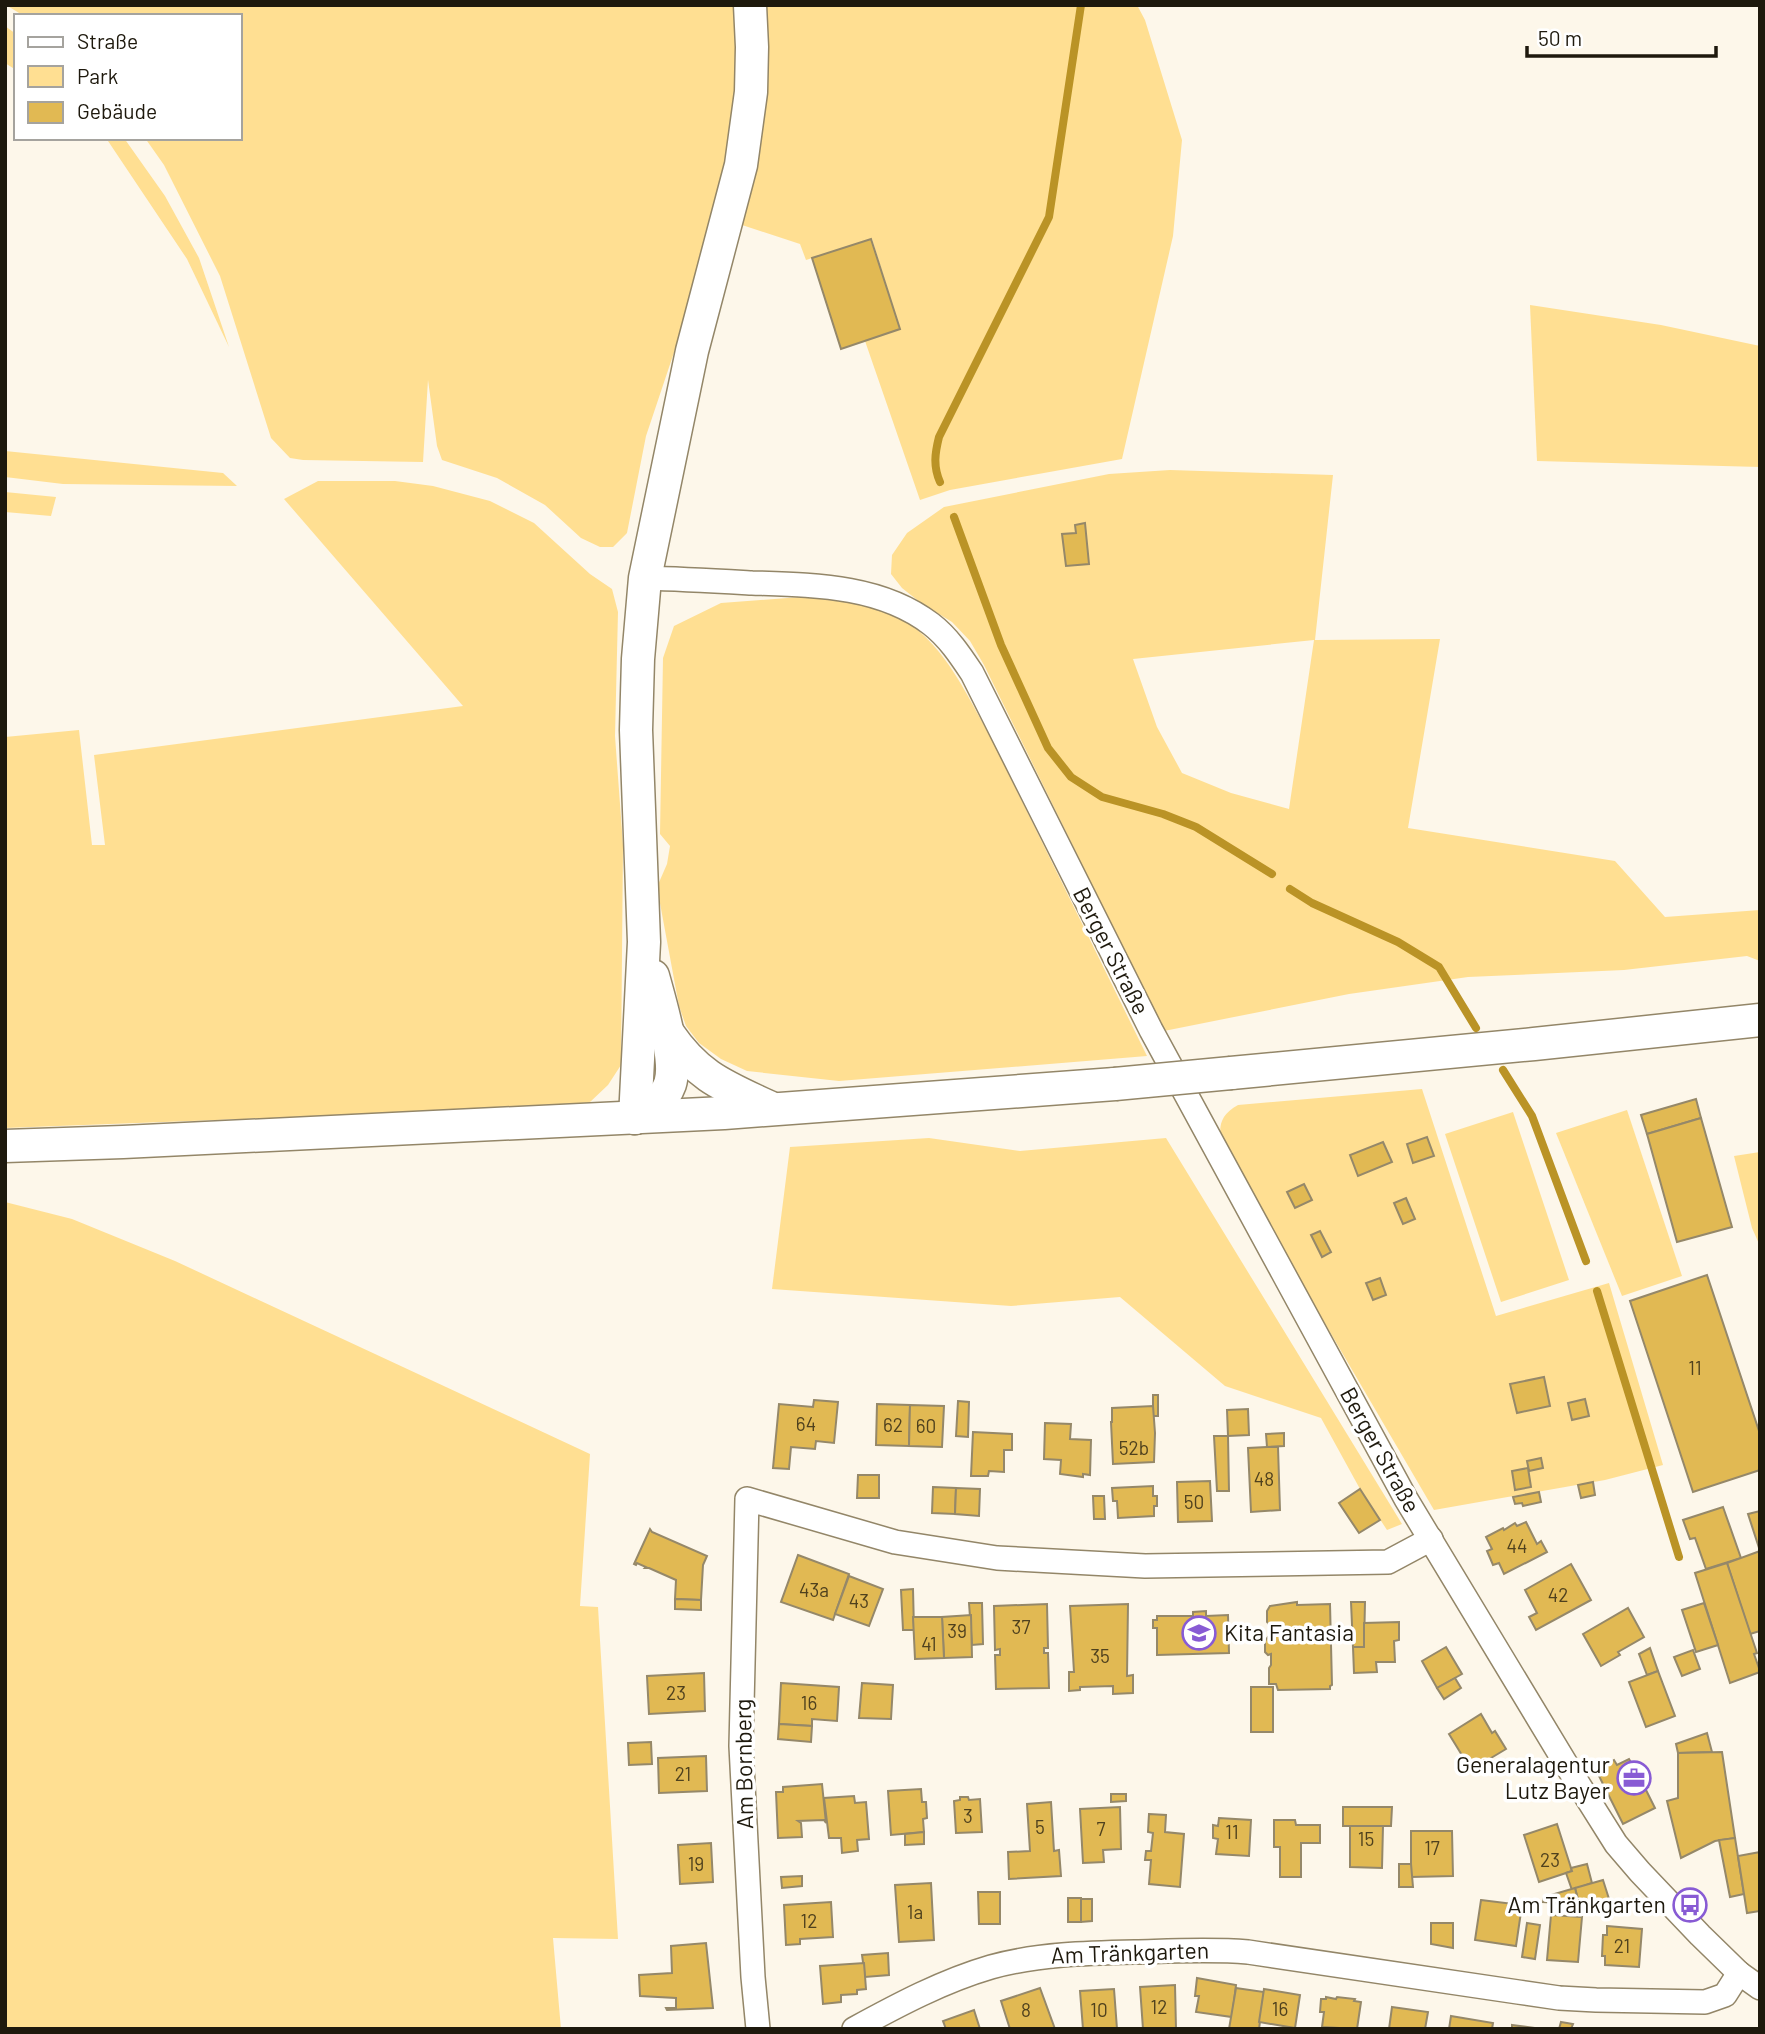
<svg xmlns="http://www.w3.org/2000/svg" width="1765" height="2034" viewBox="0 0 1765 2034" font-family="Barlow,sans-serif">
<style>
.green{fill:#ffdf92;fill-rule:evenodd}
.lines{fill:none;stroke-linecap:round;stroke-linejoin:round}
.stream{stroke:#ba9326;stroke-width:8}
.building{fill:#e1b953;stroke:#958869;stroke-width:2}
.minor-casing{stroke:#938668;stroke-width:26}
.secondary-casing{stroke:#938668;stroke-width:35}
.minor{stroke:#fff;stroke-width:23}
.secondary{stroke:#fff;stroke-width:32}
.secondary-bridge-casing{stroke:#938668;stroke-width:35;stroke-linecap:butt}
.secondary-bridge{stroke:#fff;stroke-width:32}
.labels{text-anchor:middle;stroke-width:7;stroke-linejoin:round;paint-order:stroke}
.number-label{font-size:19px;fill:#4f411e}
.street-label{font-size:23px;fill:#1e190d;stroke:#fff}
.poi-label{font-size:23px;fill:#1e190d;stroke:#fff;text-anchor:end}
</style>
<rect width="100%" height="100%" fill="#fdf7ea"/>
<g class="green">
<polygon points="6,5 734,5 737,49 736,95 729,162 713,236 646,436 627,533 613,547 600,547 581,538 545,505 497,478 442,460 437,446 428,380 423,462 303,460 290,458 271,438 220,276 164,165 145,138 240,138 240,16 24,16"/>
<polygon points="762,5 1137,5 1145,20 1182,140 1173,236 1122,459 950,490 920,500 865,341 900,329 872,239 806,260 800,244 742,225 768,92 767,41"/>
<polygon points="5,26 16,34 16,70 5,63"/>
<polygon points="106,138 124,138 165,196 199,258 229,347 187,259"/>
<polygon points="1530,305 1661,325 1760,346 1760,467 1537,461"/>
<polygon points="5,451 223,473 237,486 63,484 5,477"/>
<path d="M1170,470L1333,475L1315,640L1440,639L1408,828L1615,861L1665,917L1760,910V961L1747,956L1624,970L1468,977L1349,994L1164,1031L984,665L970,641L952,622L921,603L902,588L891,574L892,555L907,533L944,507L1109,474ZM1314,640L1289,809L1231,793L1182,773L1157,727L1133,659Z"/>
<polygon points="318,481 395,481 433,486 490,501 534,523 590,574 612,589 618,612 615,736 623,845 621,1065 608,1085 589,1103 566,1107 5,1128 5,737 79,730 92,845 105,845 94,755 463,706 284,499"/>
<polygon points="5,492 56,497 51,516 5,512"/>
<path d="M813,596C836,599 860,603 882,610C937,628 963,688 989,734L1147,1056L839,1081L747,1071L721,1059L699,1043L686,1026L679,1006L657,887L667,864L670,846L660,834L663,658L674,626L721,603Z"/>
<path d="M1422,1089L1496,1316L1609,1283L1663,1465L1605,1480L1434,1510L1223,1149C1218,1129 1218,1116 1238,1105Z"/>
<polygon points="1627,1110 1682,1276 1622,1296 1556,1133"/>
<polygon points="1513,1112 1569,1280 1501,1302 1445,1134"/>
<polygon points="929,1138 1020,1151 1166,1138 1402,1524 1387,1530 1360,1489 1321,1418 1225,1386 1120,1297 1011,1306 772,1289 790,1147"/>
<polygon points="1760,1152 1760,1246 1752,1228 1734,1156"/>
<polygon points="5,1202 72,1219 175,1261 590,1454 580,1606 598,1607 618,1939 553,1938 561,2029 5,2029"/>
</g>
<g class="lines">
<g class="stream">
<path d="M940,482C933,466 935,453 939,437L1049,217L1081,5"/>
<polyline points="954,517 1001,645 1048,748 1071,777 1102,797 1163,814 1196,827 1272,874"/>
<polyline points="1290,889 1312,903 1398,942 1439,967 1476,1028"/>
<polyline points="1503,1070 1532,1116 1586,1261"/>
<polyline points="1597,1291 1679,1557"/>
</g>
</g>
<g class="building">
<polygon points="871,239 900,329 841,349 812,258"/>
<polygon points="1085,523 1089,564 1066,566 1062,534 1076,533 1075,525"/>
<polygon points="1696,1099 1701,1118 1647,1134 1641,1115"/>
<polygon points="1701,1118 1732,1227 1677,1242 1647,1134"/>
<polygon points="1427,1137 1434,1156 1413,1163 1407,1144"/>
<polygon points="1383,1142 1392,1162 1358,1176 1350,1155"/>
<polygon points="1304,1184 1312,1200 1295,1208 1287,1192"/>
<polygon points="1406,1198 1415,1219 1403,1224 1394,1203"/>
<polygon points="1320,1231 1331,1252 1322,1257 1311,1235"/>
<polygon points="1707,1275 1760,1434 1760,1470 1693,1492 1630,1301"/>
<polygon points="1380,1278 1386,1295 1373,1300 1366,1283"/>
<polygon points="1544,1377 1550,1406 1517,1413 1510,1384"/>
<rect x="1153" y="1395" width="5" height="21"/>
<polygon points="1585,1399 1589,1416 1572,1420 1568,1403"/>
<polygon points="814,1400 838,1402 834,1443 816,1441 815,1449 791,1447 789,1469 773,1468 779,1404 813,1407"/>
<polygon points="958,1401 969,1402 968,1437 956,1436"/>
<polygon points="877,1404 910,1405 909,1446 876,1445"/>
<polygon points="910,1405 944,1406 942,1447 909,1446"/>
<polygon points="1153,1406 1155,1433 1154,1462 1113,1464 1111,1422 1112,1422 1112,1408"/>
<polygon points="1248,1409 1249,1435 1228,1436 1227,1410"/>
<polygon points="1045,1423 1071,1424 1070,1439 1091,1440 1090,1475 1083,1474 1083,1477 1060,1474 1061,1460 1044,1459"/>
<polygon points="973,1432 1012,1434 1012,1450 1004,1450 1004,1472 989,1471 988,1476 971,1476"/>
<polygon points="1284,1433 1284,1446 1267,1447 1266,1434"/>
<polygon points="1214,1436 1228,1436 1229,1491 1217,1491"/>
<polygon points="1267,1447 1278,1447 1280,1510 1251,1512 1248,1448"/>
<polygon points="1541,1458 1543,1468 1529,1471 1527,1461"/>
<polygon points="1528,1468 1531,1487 1515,1490 1512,1471"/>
<polygon points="858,1475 879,1475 879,1498 857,1498"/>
<polygon points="1210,1481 1212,1521 1178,1522 1177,1482"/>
<polygon points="1593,1482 1595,1495 1581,1498 1578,1485"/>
<polygon points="1153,1486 1153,1496 1157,1496 1157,1506 1154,1506 1154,1516 1118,1518 1117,1501 1113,1501 1112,1488"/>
<polygon points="933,1487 956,1488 955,1514 932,1513"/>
<polygon points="956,1488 980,1489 979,1516 955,1514"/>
<polygon points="1360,1489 1380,1520 1359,1533 1339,1503"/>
<polygon points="1539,1492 1541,1502 1523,1506 1522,1503 1515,1504 1513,1497"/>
<polygon points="1093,1496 1104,1496 1105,1519 1094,1519"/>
<polygon points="1723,1507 1741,1558 1706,1569 1695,1538 1690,1539 1683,1520"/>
<polygon points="1760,1511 1760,1551 1748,1514"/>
<polygon points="1526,1522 1537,1544 1541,1541 1547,1552 1504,1574 1499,1563 1493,1565 1487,1551 1492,1549 1486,1537 1503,1528 1504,1530 1515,1523 1517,1526"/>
<polygon points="650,1529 652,1532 707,1556 703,1565 701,1600 675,1599 676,1580 649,1568 645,1568 646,1567 637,1563 636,1565 634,1564"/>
<polygon points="1760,1551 1760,1631 1750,1634 1727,1563"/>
<polygon points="798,1555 849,1574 833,1620 781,1602"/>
<polygon points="1727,1563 1757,1653 1754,1654 1760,1671 1760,1672 1730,1683 1695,1573"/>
<polygon points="1571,1564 1591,1600 1536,1630 1529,1617 1537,1613 1525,1590"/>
<polygon points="849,1576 883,1589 869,1626 835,1614"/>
<polygon points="913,1589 914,1630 903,1630 901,1590"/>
<polygon points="675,1599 701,1600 701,1610 675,1609"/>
<polygon points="1297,1602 1297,1605 1330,1604 1332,1685 1330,1686 1330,1689 1278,1690 1276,1684 1269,1684 1269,1668 1271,1665 1271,1654 1268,1655 1265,1652 1265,1641 1268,1637 1271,1638 1271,1627 1267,1622 1267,1611 1270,1606"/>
<polygon points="1351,1602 1365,1602 1364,1647 1353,1647"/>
<polygon points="969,1603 982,1603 983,1644 972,1645"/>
<polygon points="1704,1603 1718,1645 1696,1652 1682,1610"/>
<polygon points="1047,1604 1048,1648 1044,1648 1044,1653 1048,1653 1049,1688 996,1689 995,1655 1000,1655 1000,1649 995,1650 994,1606"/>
<polygon points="1128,1604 1127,1676 1133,1675 1133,1693 1113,1694 1113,1686 1080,1687 1080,1690 1069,1691 1069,1672 1074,1672 1070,1606"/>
<polygon points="1628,1608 1644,1637 1618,1652 1620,1655 1601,1666 1583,1634"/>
<polygon points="1206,1611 1206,1616 1228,1615 1229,1653 1157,1655 1157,1628 1153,1628 1153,1620 1157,1620 1157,1616 1193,1616 1193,1612"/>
<polygon points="971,1615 972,1657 944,1658 942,1617"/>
<polygon points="913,1617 942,1617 944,1658 915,1659"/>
<polygon points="1399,1622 1399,1640 1394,1641 1395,1662 1376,1662 1377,1672 1354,1673 1353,1647 1364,1647 1364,1623"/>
<polygon points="1446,1647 1462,1674 1437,1688 1422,1661"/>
<polygon points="1650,1648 1658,1671 1647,1675 1639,1654"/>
<polygon points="1693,1650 1700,1669 1682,1676 1674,1657"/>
<polygon points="1658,1671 1675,1716 1646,1727 1629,1682"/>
<polygon points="704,1673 705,1711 649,1714 647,1676"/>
<polygon points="1455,1678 1461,1688 1444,1699 1437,1688"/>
<polygon points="781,1683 839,1687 837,1721 812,1719 812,1726 779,1724"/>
<polygon points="862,1683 893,1685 891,1719 859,1718"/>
<rect x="1251" y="1687" width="22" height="45"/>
<polygon points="1481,1714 1492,1733 1495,1731 1506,1749 1471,1770 1449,1734"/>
<polygon points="779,1724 812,1726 811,1742 778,1739"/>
<polygon points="1707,1733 1712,1752 1678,1753 1676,1744"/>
<polygon points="651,1742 652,1764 629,1765 628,1743"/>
<polygon points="1722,1752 1735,1838 1715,1841 1681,1858 1667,1801 1678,1798 1678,1753"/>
<polygon points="706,1756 707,1791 659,1793 658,1758"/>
<polygon points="1629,1759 1639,1777 1642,1776 1648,1787 1645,1788 1655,1808 1623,1824 1596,1770 1614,1760 1617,1765"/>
<polygon points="822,1784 826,1823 824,1820 798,1821 801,1823 802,1837 778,1838 776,1792 783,1792 783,1787"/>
<polygon points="921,1789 922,1802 926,1802 927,1818 923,1819 924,1832 891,1835 888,1791"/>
<polygon points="1111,1794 1126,1794 1126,1801 1111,1802"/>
<polygon points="854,1796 855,1803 866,1802 869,1839 857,1840 858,1851 842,1853 841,1838 829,1838 824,1798"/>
<polygon points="960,1797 968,1797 969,1800 980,1799 982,1832 956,1833 954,1801 960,1800"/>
<polygon points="1051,1802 1054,1851 1059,1850 1061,1876 1009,1879 1008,1852 1030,1851 1027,1804"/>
<polygon points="1120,1807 1121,1849 1103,1850 1104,1862 1083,1863 1080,1809"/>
<polygon points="1343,1807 1392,1807 1391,1826 1343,1826"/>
<polygon points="1149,1814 1166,1815 1165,1832 1184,1834 1180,1887 1149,1884 1151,1860 1145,1860 1146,1851 1151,1851 1153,1833 1148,1832"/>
<polygon points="1219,1818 1251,1820 1249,1856 1216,1854 1218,1839 1213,1838 1213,1825 1218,1826"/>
<polygon points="1274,1820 1295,1820 1296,1825 1320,1825 1320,1843 1301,1843 1301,1877 1280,1877 1280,1847 1274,1847"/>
<polygon points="1557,1824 1572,1871 1539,1882 1524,1835"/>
<polygon points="1350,1826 1383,1826 1382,1868 1350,1867"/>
<polygon points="1411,1831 1452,1831 1453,1876 1411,1877"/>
<polygon points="924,1832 924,1844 905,1845 905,1834"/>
<polygon points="1735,1838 1744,1894 1730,1897 1719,1840"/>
<polygon points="711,1843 713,1882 680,1884 678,1845"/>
<polygon points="1760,1852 1760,1911 1747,1913 1738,1856"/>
<polygon points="1399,1864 1411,1864 1413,1887 1399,1887"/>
<polygon points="1587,1864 1592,1883 1572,1890 1566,1873 1572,1871 1571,1868"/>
<polygon points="802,1876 802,1886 782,1888 781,1877"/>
<polygon points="1603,1880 1610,1902 1581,1911 1575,1888"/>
<polygon points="931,1883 934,1940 899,1942 895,1885"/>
<polygon points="1575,1888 1579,1904 1543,1902 1544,1897"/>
<polygon points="978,1892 1000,1892 1000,1924 979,1924"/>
<rect x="1068" y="1898" width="13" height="24"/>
<polygon points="1081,1899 1092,1899 1092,1921 1081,1922"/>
<polygon points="1481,1900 1522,1905 1516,1946 1475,1940"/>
<polygon points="831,1902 833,1937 800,1939 800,1944 786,1945 784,1905"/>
<polygon points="1551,1915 1582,1917 1578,1962 1547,1960"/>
<polygon points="1431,1923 1453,1923 1453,1948 1431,1944"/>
<polygon points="1527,1923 1540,1925 1535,1959 1522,1957"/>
<polygon points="1607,1926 1642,1929 1639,1967 1605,1965 1605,1956 1602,1956 1603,1935 1607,1935"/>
<polygon points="706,1943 713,2008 667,2010 666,2008 676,2008 676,1998 640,1996 639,1975 672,1973 671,1946"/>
<polygon points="888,1953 889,1975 865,1977 862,1955"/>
<polygon points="864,1963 866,1989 857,1990 857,1994 841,1995 841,2002 823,2004 820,1966"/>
<polygon points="1197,1978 1236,1985 1232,2017 1196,2012 1199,1996 1195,1996"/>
<polygon points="1175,1985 1176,2029 1143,2029 1140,1987"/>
<polygon points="1040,1988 1055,2029 1010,2029 1001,2001"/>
<polygon points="1236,1988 1264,1992 1259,2029 1229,2029"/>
<polygon points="1114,1989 1117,2029 1083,2029 1080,1991"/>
<polygon points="1264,1989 1300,1995 1295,2028 1259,2022"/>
<polygon points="1326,1997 1336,1999 1337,1997 1355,1999 1354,2001 1361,2002 1357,2029 1322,2027 1324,2012 1320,2012 1321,1999 1326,1999"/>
<polygon points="1392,2007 1428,2012 1425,2029 1389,2029"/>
<polygon points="974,2010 980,2029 946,2029 943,2021"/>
<polygon points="1451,2016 1493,2023 1492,2029 1449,2029"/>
<polygon points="1561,2022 1573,2024 1571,2029 1559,2029"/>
<polygon points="1512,2025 1542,2029 1512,2029"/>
</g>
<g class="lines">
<defs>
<g id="minor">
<path d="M645,578C681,579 716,581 752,583C813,585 880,585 931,624C948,637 960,655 972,673L1151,1030L1406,1499L1572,1774L1616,1844L1640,1872L1700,1935L1739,1973L1760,1988"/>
<polyline points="758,2029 753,1977 741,1746 747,1499 895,1542 997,1558 1145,1566 1388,1562 1431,1539"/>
<path d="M854,2029C898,2005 943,1981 991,1967C1038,1954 1087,1953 1135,1952C1173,1951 1210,1949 1248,1952L1518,1992L1559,1998L1596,2000L1705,2002L1725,1995L1739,1973"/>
</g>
<g id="secondary">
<path d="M668,1033C698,1077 724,1086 771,1108"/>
<polyline points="1231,1073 1534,1044 1760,1020"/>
<polyline points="635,1118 644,942 636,730 638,659 645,578 692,351 741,165 751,92 752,47 750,5"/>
<path d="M635,1118C649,1110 664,1101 670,1084C678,1060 660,1002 653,976"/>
<polyline points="5,1146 123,1142 724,1113 1115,1084"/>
</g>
</defs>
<use href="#minor" class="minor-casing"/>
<use href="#secondary" class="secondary-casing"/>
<use href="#minor" class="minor"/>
<use href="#secondary" class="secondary"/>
<defs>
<polyline id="secondary-bridge" points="1115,1084 1231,1073"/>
</defs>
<use href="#secondary-bridge" class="secondary-bridge-casing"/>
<use href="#secondary-bridge" class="secondary-bridge"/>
</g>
<defs>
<symbol id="school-ring" viewBox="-11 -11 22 22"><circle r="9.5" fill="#fff" stroke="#885bd4" stroke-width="1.5"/><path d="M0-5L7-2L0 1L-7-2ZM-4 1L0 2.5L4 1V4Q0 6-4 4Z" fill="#885bd4"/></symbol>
<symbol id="office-ring" viewBox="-11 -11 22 22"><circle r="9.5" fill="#fff" stroke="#885bd4" stroke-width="1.5"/><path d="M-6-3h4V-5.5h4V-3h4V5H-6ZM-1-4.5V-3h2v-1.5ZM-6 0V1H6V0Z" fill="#885bd4"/></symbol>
<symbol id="bus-ring" viewBox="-11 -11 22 22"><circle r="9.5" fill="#fff" stroke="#885bd4" stroke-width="1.5"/><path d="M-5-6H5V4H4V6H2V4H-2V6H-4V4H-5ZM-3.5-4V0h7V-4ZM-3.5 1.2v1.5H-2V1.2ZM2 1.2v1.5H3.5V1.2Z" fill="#885bd4"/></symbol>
</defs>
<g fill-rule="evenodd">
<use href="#school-ring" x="1180" y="1614" width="38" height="38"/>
<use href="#office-ring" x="1615" y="1759" width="38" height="38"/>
<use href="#bus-ring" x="1671" y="1886" width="38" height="38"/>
</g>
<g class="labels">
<g class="number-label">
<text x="1695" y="1375">11</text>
<text x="806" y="1431">64</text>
<text x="893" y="1432">62</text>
<text x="926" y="1433">60</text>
<text x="1134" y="1455">52b</text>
<text x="1264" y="1486">48</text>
<text x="1194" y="1509">50</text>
<text x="1517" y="1553">44</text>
<text x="814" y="1597">43a</text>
<text x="1558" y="1602">42</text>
<text x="859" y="1608">43</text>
<text x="1021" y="1634">37</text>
<text x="957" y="1638">39</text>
<text x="929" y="1651">41</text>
<text x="1100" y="1663">35</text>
<text x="676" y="1700">23</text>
<text x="809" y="1710">16</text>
<text x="683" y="1781">21</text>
<text x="968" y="1823">3</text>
<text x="1040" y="1834">5</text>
<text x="1101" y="1836">7</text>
<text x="1232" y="1839">11</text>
<text x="1366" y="1846">15</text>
<text x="1432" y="1855">17</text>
<text x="1550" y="1867">23</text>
<text x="696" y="1871">19</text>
<text x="915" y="1919">1a</text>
<text x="809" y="1928">12</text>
<text x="1622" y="1953">21</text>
<text x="1159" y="2014">12</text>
<text x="1280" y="2016">16</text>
<text x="1026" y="2017">8</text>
<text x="1099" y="2017">10</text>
</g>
<g class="street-label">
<text transform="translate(1111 951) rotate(63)" y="8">Berger Straße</text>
<text transform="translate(1380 1450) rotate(61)" y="8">Berger Straße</text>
<text transform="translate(744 1764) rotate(-91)" y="8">Am Bornberg</text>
<text transform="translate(1130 1953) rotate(-2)" y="8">Am Tränkgarten</text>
</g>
<g class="poi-label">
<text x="1224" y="1641" text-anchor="start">Kita Fantasia</text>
<text x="1610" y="1773">Generalagentur<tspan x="1610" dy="26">Lutz Bayer</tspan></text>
<text x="1666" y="1913">Am Tränkgarten</text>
</g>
</g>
<rect width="1765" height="2034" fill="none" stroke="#1e190d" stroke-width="14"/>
<rect x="14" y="14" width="228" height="126" fill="#ffffff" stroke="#a5a39e" stroke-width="2"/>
<rect x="28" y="37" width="35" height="10" fill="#ffffff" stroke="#a5a39e" stroke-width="2"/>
<text x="77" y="49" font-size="21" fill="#1e190d">Straße</text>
<rect x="28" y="66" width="35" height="21" fill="#ffdf92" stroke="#a5a39e" stroke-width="2"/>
<text x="77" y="84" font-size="21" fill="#1e190d">Park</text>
<rect x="28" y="102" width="35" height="21" fill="#e1b953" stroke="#a5a39e" stroke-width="2"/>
<text x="77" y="119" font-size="21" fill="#1e190d">Gebäude</text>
<path d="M1527 46v10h189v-10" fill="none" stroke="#1e190d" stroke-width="3.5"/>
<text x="1538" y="46" font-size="21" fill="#1e190d" stroke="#ffffff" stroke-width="5" paint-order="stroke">50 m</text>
</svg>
